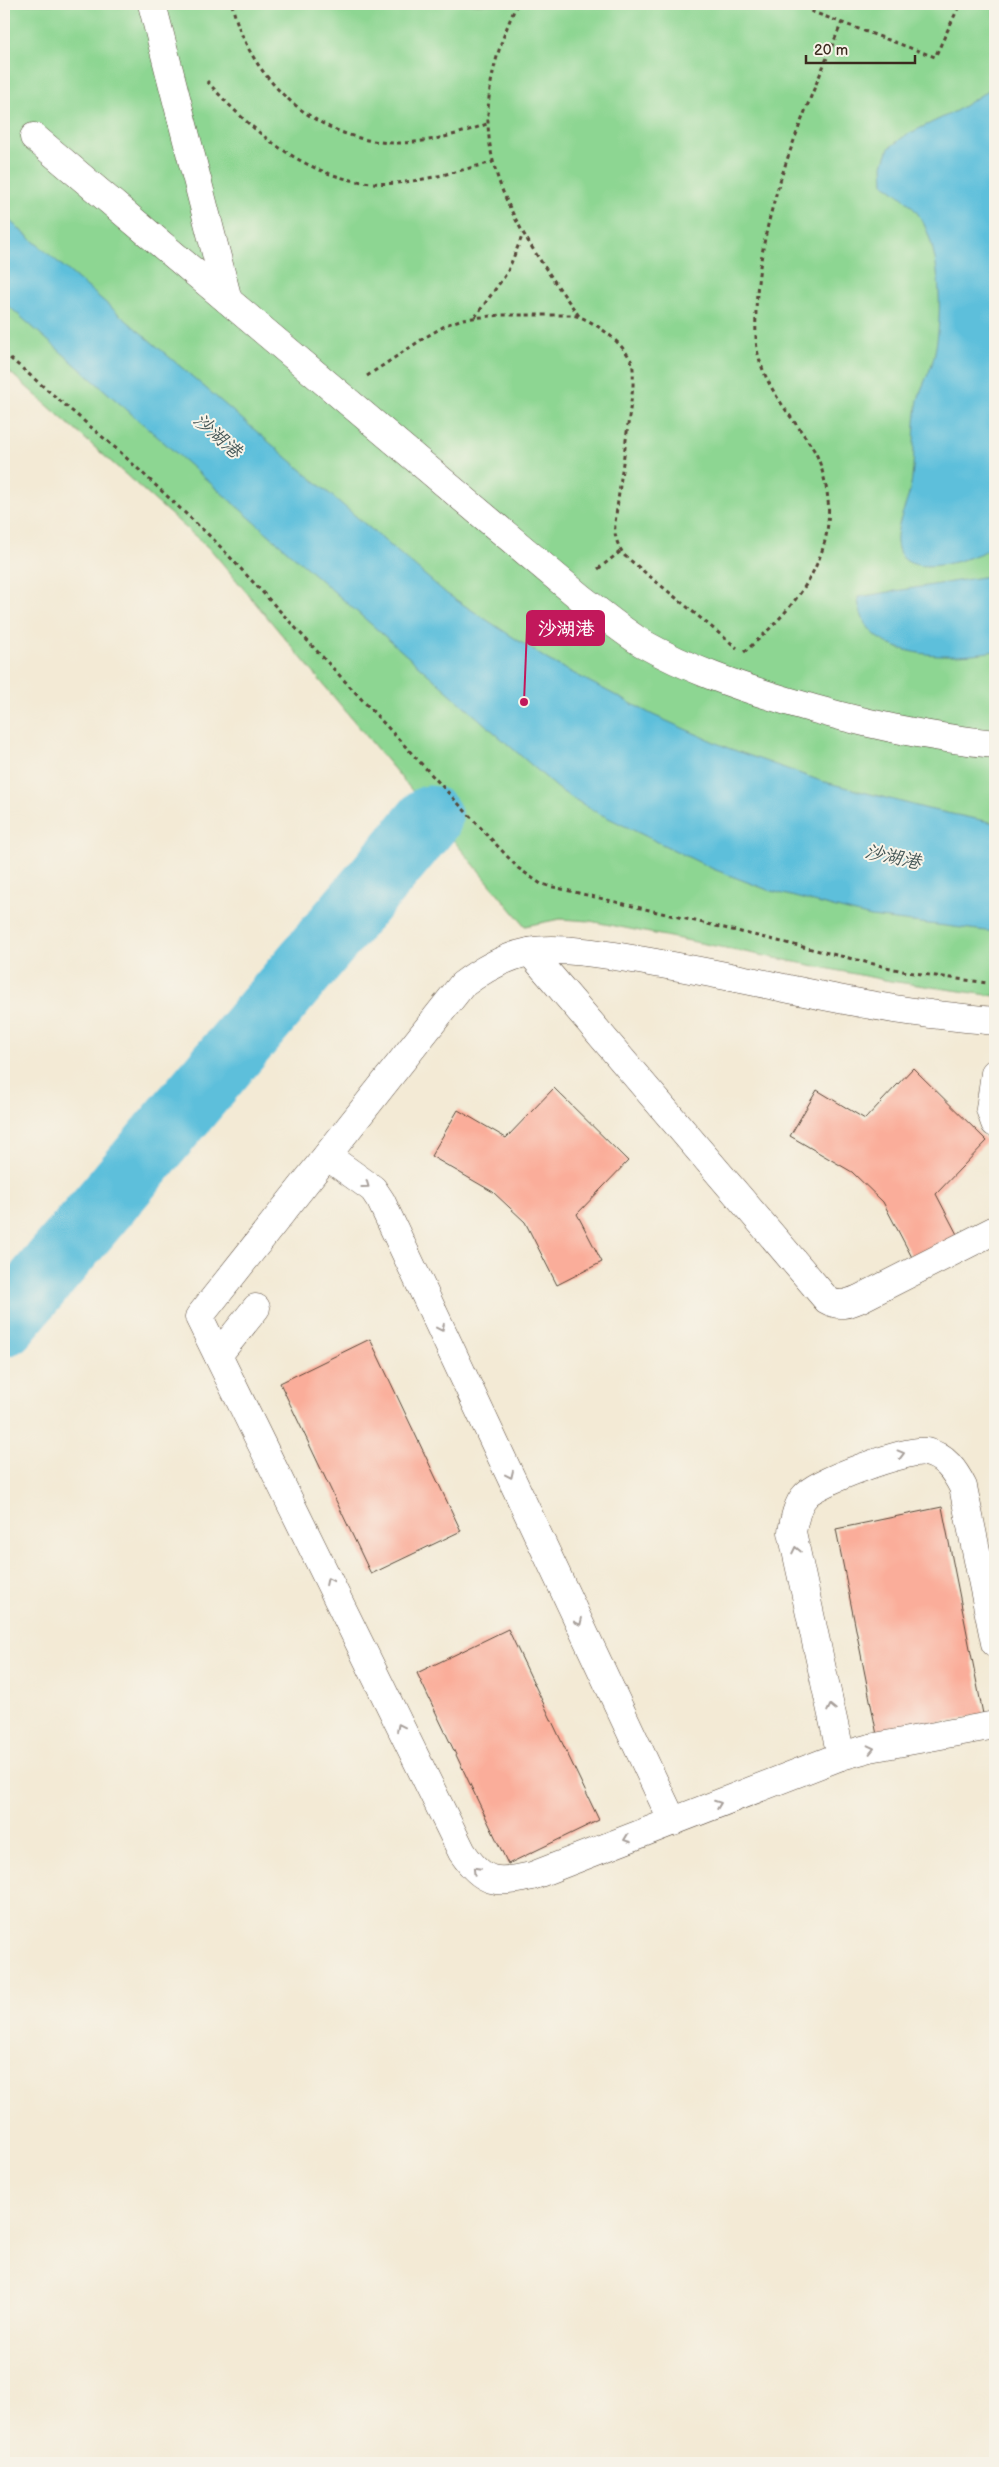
<svg xmlns="http://www.w3.org/2000/svg" width="999" height="2467" viewBox="0 0 999 2467" font-family="'Balsamiq Sans','LXGW WenKai TC',sans-serif">
<style>
.green{fill:#8dd692;stroke:#648058}
.water{fill:#5dbfdb;stroke:#4c747c}
.lines{fill:none;stroke-linecap:round;stroke-linejoin:round}
.river{stroke:#5dbfdb;stroke-width:65}
.building{fill:#faad9a}
.minor-casing{stroke:#574739;stroke-width:29}
.path{stroke:#574739;stroke-width:3;stroke-dasharray:4 4;stroke-linecap:butt}
.minor{stroke:#fff;stroke-width:28}
.oneway{stroke:#a79f9a}
.labels{text-anchor:middle;stroke-width:4;stroke-linejoin:round;paint-order:stroke}
.water-label{font-size:19px;font-style:italic;fill:#455757;stroke:#f7f3e8}
.leader{fill:none;stroke:#c2185b;stroke-width:2}
.callout-dot{fill:#c2185b;stroke:#f7f3e8;stroke-width:2}
.callout{fill:#c2185b;stroke:#c2185b;stroke-width:2}
.callout-label{font-size:19px;text-anchor:middle;font-weight:bold;fill:#fff}
</style>
<rect width="100%" height="100%" fill="#f7f3e8"/>
<filter id="ink" filterUnits="userSpaceOnUse"><feTurbulence type="fractalNoise" baseFrequency=".02" numOctaves="2"/><feDisplacementMap in="SourceGraphic" scale="10" xChannelSelector="R" yChannelSelector="G"/><feConvolveMatrix kernelMatrix="1 2 1 2 8 2 1 2 1" color-interpolation-filters="sRGB"/></filter>
<filter id="wash" filterUnits="userSpaceOnUse"><feTurbulence type="fractalNoise" baseFrequency=".0096" numOctaves="4" result="noise"/><feDisplacementMap in="SourceGraphic" scale="20" xChannelSelector="R" yChannelSelector="G"/><feGaussianBlur stdDeviation="1.12" result="paint"/><feColorMatrix in="noise" values="0 0 0 0 0 0 0 0 0 0 0 0 0 0 0 0 0 1.4 0 .05"/><feComposite in="paint" operator="in"/></filter>
<g filter="url(#wash)">
<rect width="100%" height="100%" fill="#f3ead5"/>
<polygon class="green" points="4,4 995,4 995,996 890,981 590,921 560,919 525,926 212,551 4,367"/>
<g class="water">
<path d="M995,86V546C976,558 906,583 898,548C893,530 906,508 910,490C916,462 912,429 918,400C921,387 928,376 932,364C944,325 942,252 920,217C911,203 897,193 884,184L883,165L889,148L906,135L956,111Z"/>
<polygon points="4,216 447,594 548,660 653,715 728,748 821,781 928,809 995,823 995,932 871,917 768,890 713,869 594,811 561,791 4,302"/>
<path d="M995,575V651C949,659 861,662 858,597Z"/>
</g>
<g class="lines">
<polyline class="river" points="4,1324 430,818"/>
</g>
<g id="blocks">
<g class="building">
<polygon points="913,1068 987,1141 936,1194 961,1242 916,1265 883,1202 852,1172 790,1136 817,1090 865,1119"/>
<polygon points="554,1088 628,1161 577,1214 602,1262 557,1285 525,1222 493,1192 431,1156 458,1110 506,1138"/>
<polygon points="370,1339 461,1531 371,1574 280,1383"/>
<polygon points="942,1507 983,1714 877,1735 836,1529"/>
<polygon points="508,1629 599,1820 508,1864 417,1673"/>
</g>
</g>
</g>
<g filter="url(#ink)">
<use href="#blocks" fill-opacity="0" stroke="#574739" stroke-width="1"/>
<g class="lines">
<defs>
<g id="minor">
<polyline points="152,4 228,300"/>
<path d="M34,137L581,598C601,613 621,630 642,643C688,669 737,686 787,701C856,722 924,737 995,744"/>
<path d="M530,952L827,1300C839,1307 847,1304 859,1299L995,1230"/>
<path d="M995,1021C964,1018 933,1015 901,1010C821,998 741,977 661,964C627,958 561,945 529,952C504,957 482,970 462,985L199,1317L462,1852C484,1884 496,1884 532,1876L841,1756L870,1748L995,1725"/>
<polyline points="995,1073 990,1109 995,1123"/>
<polyline points="327,1156 373,1189 381,1201 673,1822"/>
<polyline points="218,1355 256,1308"/>
<path d="M841,1756L792,1532C794,1521 797,1504 805,1496C815,1482 909,1448 926,1452C945,1456 955,1471 963,1487L995,1643"/>
</g>
</defs>
<use href="#minor" class="minor-casing"/>
<g class="path">
<path d="M232,4C248,78 316,141 394,143C427,143 456,135 487,124"/>
<path d="M517,4C455,138 500,206 579,316"/>
<polyline points="812,4 810,11 935,57 960,4"/>
<path d="M207,81C255,136 319,189 396,183C429,180 461,170 493,162"/>
<polyline points="475,317 507,273 523,234"/>
<polyline points="4,353 119,451 215,541 518,868 541,884 907,972 995,984"/>
<path d="M367,376L424,338L448,324L463,319L501,315H572C592,318 625,344 632,363C634,371 633,379 633,387L615,523C614,536 617,545 625,556L737,648"/>
<polyline points="598,569 621,551"/>
<path d="M744,652C795,609 842,553 825,482C822,470 819,457 812,447C790,413 757,380 756,337C752,226 800,123 842,22"/>
</g>
<use href="#minor" class="minor"/>
</g>
<defs><path id="oneway-chevron" d="M-2-3.5L2.5 0L-2 3.5" fill="none" stroke-width="1.6" stroke-linecap="round" stroke-linejoin="round" transform="scale(1.25)"/></defs>
<g class="oneway">
<use href="#oneway-chevron" transform="translate(366 1185) rotate(36)"/>
<use href="#oneway-chevron" transform="translate(441 1328) rotate(65)"/>
<use href="#oneway-chevron" transform="translate(901 1454) rotate(-15)"/>
<use href="#oneway-chevron" transform="translate(510 1475) rotate(65)"/>
<use href="#oneway-chevron" transform="translate(796 1550) rotate(-102)"/>
<use href="#oneway-chevron" transform="translate(329 1581) rotate(-116)"/>
<use href="#oneway-chevron" transform="translate(579 1622) rotate(65)"/>
<use href="#oneway-chevron" transform="translate(831 1708) rotate(-102)"/>
<use href="#oneway-chevron" transform="translate(400 1727) rotate(-116)"/>
<use href="#oneway-chevron" transform="translate(871 1749) rotate(-13)"/>
<use href="#oneway-chevron" transform="translate(718 1804) rotate(-21)"/>
<use href="#oneway-chevron" transform="translate(627 1839) rotate(159)"/>
<use href="#oneway-chevron" transform="translate(476 1870) rotate(-134)"/>
</g>
</g>
<g class="labels">
<g class="water-label">
<text transform="translate(218 435) rotate(41)" y="7">沙湖港</text>
<text transform="translate(893 856) rotate(12)" y="7">沙湖港</text>
</g>
</g>
<path class="leader" d="M524 702L527 628"/>
<circle class="callout-dot" cx="524" cy="702" r="5"/>
<rect class="callout" x="527" y="611" width="77" height="34" rx="5"/>
<g class="callout-label">
<text x="566" y="635">沙湖港</text>
</g>
<rect width="999" height="2467" fill="none" stroke="#f7f3e8" stroke-width="20"/>
<path d="M806 55v8h109v-8" fill="none" stroke="#3b2a1e" stroke-width="2.5"/>
<text x="814" y="55" font-size="15" fill="#3b2a1e" stroke="#f7f3e8" stroke-width="4" paint-order="stroke">20 m</text>
</svg>
